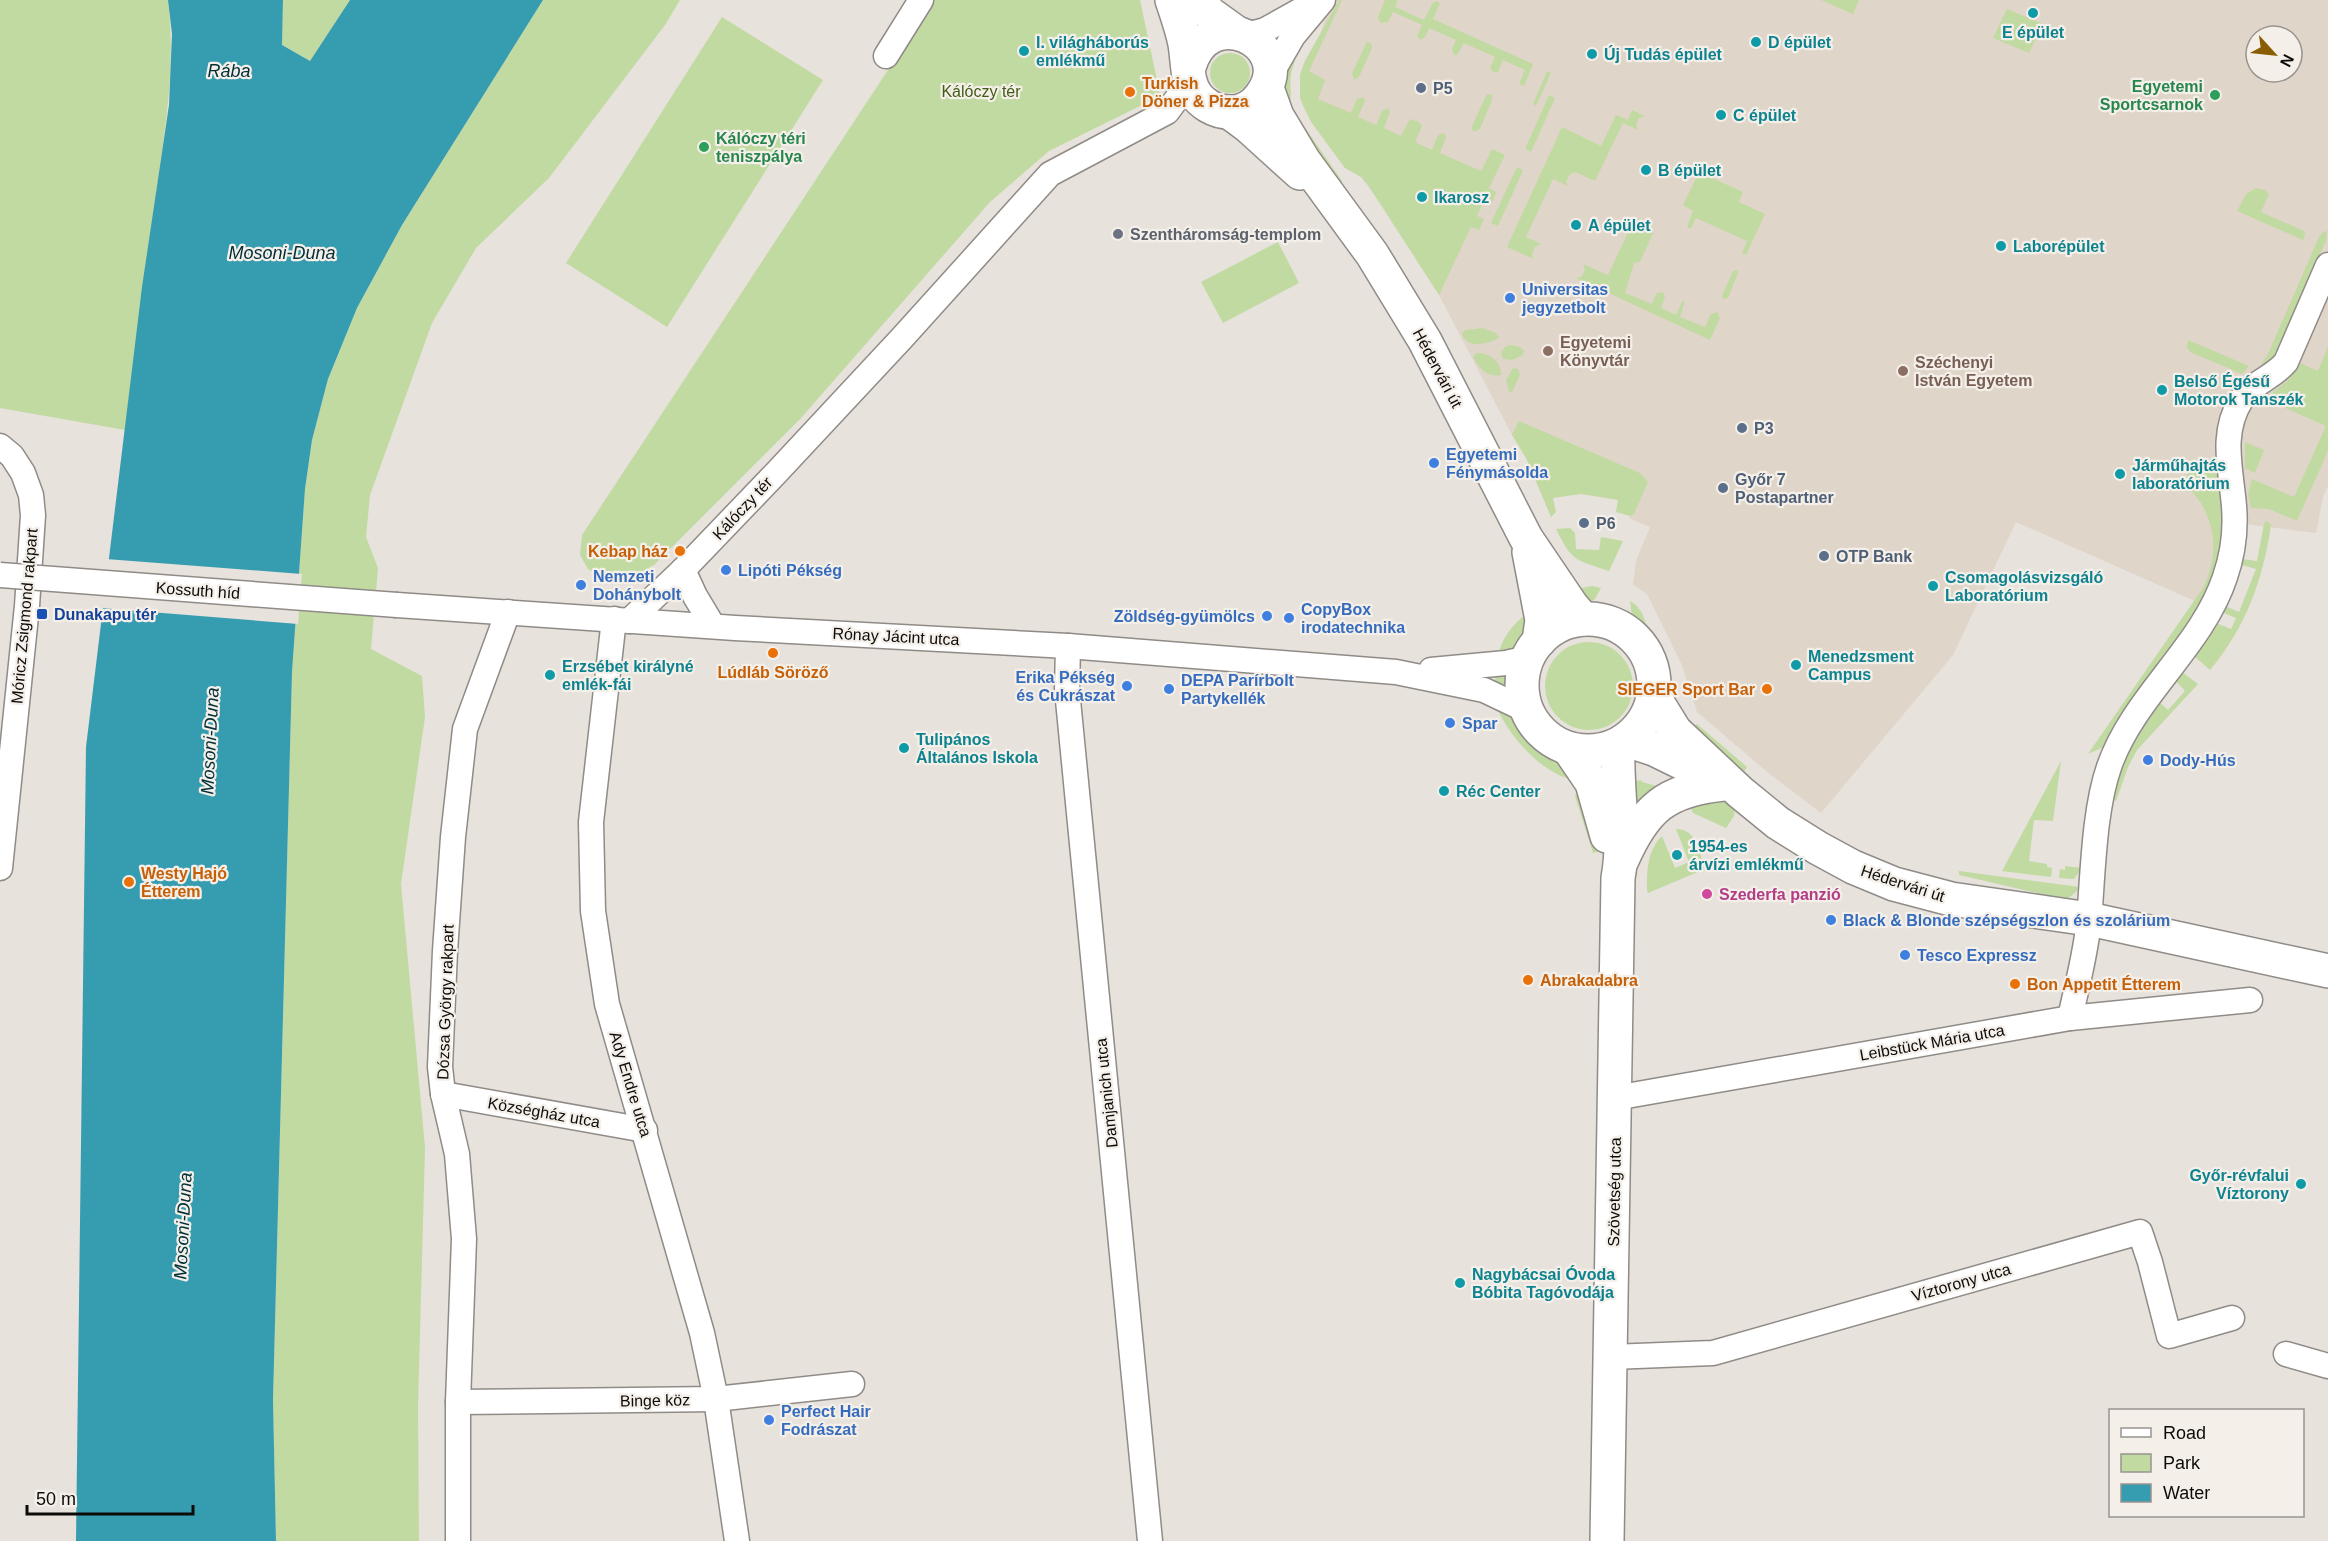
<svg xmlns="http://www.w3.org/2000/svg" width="2328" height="1541" viewBox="0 0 2328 1541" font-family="Arial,sans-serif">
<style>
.built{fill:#e0d5c9;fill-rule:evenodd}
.green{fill:#c1daa1}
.water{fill:#369caf}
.pier{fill:#e7e2dc}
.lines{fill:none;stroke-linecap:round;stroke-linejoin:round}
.street-casing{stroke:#908b86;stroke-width:27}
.secondary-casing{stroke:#908b86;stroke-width:36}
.street{stroke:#fff;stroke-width:24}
.secondary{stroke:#fff;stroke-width:33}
.street-bridge-casing{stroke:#908b86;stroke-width:27;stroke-linecap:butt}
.street-bridge{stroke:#fff;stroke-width:24}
.culture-dot{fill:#0f9aa8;stroke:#f4efe9;stroke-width:2}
.service-dot{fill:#5c6f8a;stroke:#f4efe9;stroke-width:2}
.food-dot{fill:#e8710a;stroke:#f4efe9;stroke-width:2}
.leisure-dot{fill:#2e9e5b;stroke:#f4efe9;stroke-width:2}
.worship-dot{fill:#6b7280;stroke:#f4efe9;stroke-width:2}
.shop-dot{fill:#3f7fe0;stroke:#f4efe9;stroke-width:2}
.education-dot{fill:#8d6e63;stroke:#f4efe9;stroke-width:2}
.transit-dot{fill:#1a4fb4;stroke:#f4efe9;stroke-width:2}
.hotel-dot{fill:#d1479c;stroke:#f4efe9;stroke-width:2}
.labels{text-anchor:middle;stroke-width:4.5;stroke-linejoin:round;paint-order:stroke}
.culture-label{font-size:16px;font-weight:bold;fill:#0d838f;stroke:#f4efe9;text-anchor:start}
.food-label{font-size:16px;font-weight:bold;fill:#c56008;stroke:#f4efe9;text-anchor:start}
.leisure-label{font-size:16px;font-weight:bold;fill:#27864d;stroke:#f4efe9;text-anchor:end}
.service-label{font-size:16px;font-weight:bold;fill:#4e5e75;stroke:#f4efe9;text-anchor:start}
.park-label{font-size:16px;fill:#425c15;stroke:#f4efe9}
.worship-label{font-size:16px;font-weight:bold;fill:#5b616d;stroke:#f4efe9;text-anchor:start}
.shop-label{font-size:16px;font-weight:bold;fill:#366cbe;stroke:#f4efe9;text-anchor:start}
.education-label{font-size:16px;font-weight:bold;fill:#785e54;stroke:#f4efe9;text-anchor:start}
.street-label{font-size:16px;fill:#0d0b09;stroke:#f4efe9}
.transit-label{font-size:16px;font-weight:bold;fill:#164399;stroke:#f4efe9;text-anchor:start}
.hotel-label{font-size:16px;font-weight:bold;fill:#b23c85;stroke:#f4efe9;text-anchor:start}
.water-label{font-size:18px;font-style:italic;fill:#002f38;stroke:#f4efe9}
</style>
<rect width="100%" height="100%" fill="#e7e2dc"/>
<path class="built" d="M1329,0H2328V486L2323,497L2316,533L2230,522L2206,606L2016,522L1953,655L1821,813L1766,771L1697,712L1681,663L1647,594L1633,585L1636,561L1650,527L1629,518L1641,491L1512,435L1439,295L1384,207L1361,177L1345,168L1305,111L1300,98V75L1305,61L1321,33ZM2256,36H2292V72H2256Z"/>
<g class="green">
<path d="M0,0H168C177,74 162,148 152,222C142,291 133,360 125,430L0,408Z"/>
<polygon points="283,0 350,0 310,61 282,45"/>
<polygon points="543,0 680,0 665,25 549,178 476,248 432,323 370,495 366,537 378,568 371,649 422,676 425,717 401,884 425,1148 418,1407 419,1541 276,1541 273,1400 292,672 305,489 312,440 328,379 357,308 402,225"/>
<polygon points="934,0 1140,0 1161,99 1138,107 1049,151 990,202 801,418 654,565 626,580 604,578 588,569 580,555 582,535"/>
<polygon points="1339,0 1342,0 1309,71 1325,80 1318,99 1351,113 1357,99 1363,97 1365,101 1358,117 1376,125 1382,111 1388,108 1390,112 1384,128 1401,136 1410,119 1419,122 1422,126 1415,142 1432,150 1438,135 1444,133 1446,137 1440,153 1481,171 1492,149 1505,155 1489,188 1496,192 1493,201 1485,198 1477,216 1484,219 1479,230 1471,227 1439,295 1368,185 1361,177 1345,168 1311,122 1300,98 1300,75 1305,61"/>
<polygon points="1385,0 1398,0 1395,7 1424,20 1432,4 1436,1 1440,3 1433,19 1533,64 1524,86 1519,84 1525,70 1503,60 1498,72 1493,72 1490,68 1495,57 1464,43 1457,55 1454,55 1452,49 1456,40 1429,28 1425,37 1420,40 1417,36 1422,25 1393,12 1388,22 1381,23 1378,17"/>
<polygon points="1821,0 1859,0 1853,14"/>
<polygon points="2007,9 2043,24 2029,53 1993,38"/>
<polygon points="722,17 823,80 667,327 566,263"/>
<polygon points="1367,42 1371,43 1372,48 1359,77 1354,80 1352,73"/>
<circle cx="1230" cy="73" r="20"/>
<path d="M1294,56C1296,63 1292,67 1291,74C1289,86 1293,97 1289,108L1276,90Z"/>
<polygon points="1547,71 1551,73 1536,106 1533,104"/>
<polygon points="1487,94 1492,95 1492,100 1480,129 1474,132 1472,129 1472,126"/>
<polygon points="1549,95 1555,98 1531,152 1525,149"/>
<polygon points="1632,110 1645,116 1639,118 1636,125 1638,130 1623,123 1595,181 1575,172 1570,174 1566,182 1568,186 1553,179 1526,237 1541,244 1535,247 1532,254 1533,259 1507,247 1562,127 1601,146 1616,115 1628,120"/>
<polygon points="1296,123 1303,125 1342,181 1342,186"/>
<polygon points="1517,167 1523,170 1498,226 1491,223"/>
<polygon points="1699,172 1743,192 1739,202 1765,214 1746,255 1742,253 1747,241 1696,218 1691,228 1687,228 1693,211 1683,205"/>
<polygon points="2256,188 2265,190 2269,194 2261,212 2304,231 2305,235 2303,240 2237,211 2246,194"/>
<polygon points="1635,218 1652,226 1650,229 1653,233 1640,262 1634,263 1625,293 1652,304 1657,293 1663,292 1665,297 1661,308 1676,315 1682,302 1685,301 1680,317 1705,327 1711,314 1717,312 1720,318 1710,340 1576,278 1581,277 1585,270 1583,264 1608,275"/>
<polygon points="2327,231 2326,241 2272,361 2256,372 2268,354 2319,237 2323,232"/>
<polygon points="1278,242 1299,283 1223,323 1201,282"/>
<polygon points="1737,270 1738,273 1728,298 1723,299 1722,296 1733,271"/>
<path d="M1483,328L1496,333L1499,338C1488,344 1466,350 1462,333L1465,330Z"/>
<polygon points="2188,340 2249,366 2242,374 2190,352 2187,347"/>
<polygon points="1509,345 1520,347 1524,351 1523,355 1512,360 1503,359 1501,353 1505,347"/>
<polygon points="2328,347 2328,451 2297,521 2269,509 2251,508 2248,494 2252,479 2294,497 2326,426 2265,399 2288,380 2300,363 2318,371"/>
<path d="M1477,353C1490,353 1501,361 1501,375C1488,378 1478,368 1473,357Z"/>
<polygon points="1513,368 1518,369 1520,375 1512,392 1509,392 1506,380"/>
<polygon points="1519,421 1640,473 1648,482 1634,514 1630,516 1616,512 1618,500 1581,494 1553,498 1556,512 1551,517 1526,458 1512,435"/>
<polygon points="2245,442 2264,450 2255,473 2245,468"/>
<path d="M2193,461C2201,465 2210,468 2217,475C2241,501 2213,582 2198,609L2108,745L2088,754L2203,588C2217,560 2217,530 2201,503C2196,496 2188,488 2187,479C2187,473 2190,467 2193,461Z"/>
<path d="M2267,521L2271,525C2263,580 2246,627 2210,670L2194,656L2216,623L2231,629L2236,618L2224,613L2223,610L2227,607L2239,612L2256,569L2242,565V559L2257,561L2264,524Z"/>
<path d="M1570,528L1575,533L1576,549L1599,550L1601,537L1623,541L1609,571C1575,559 1573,563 1556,529Z"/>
<polygon points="1592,586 1601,588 1595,599 1589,603 1577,589"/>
<polygon points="1630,601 1636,605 1642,613 1678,707 1664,689 1663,672 1658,655 1632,617"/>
<path d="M1531,610C1526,637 1524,646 1498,656C1502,636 1515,622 1531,610Z"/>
<circle cx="1589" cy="686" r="44"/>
<polygon points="1496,671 1510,673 1508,689 1494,687"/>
<path d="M2182,672L2198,684L2137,750L2128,767L2116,801L2114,800C2114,773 2144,728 2157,704L2160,703L2168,710L2185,691L2175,680Z"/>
<path d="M1494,701L1515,714L1524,731L1540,750L1570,765V779C1537,770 1505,731 1494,701Z"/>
<polygon points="1697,724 1747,767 1743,773 1689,731"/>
<polygon points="2061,761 2053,821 2034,820 2029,861 2047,864 2047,867 2052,868 2051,877 2002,871"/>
<polygon points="1641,780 1642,782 1660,787 1639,815 1625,783"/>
<polygon points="1586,790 1603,850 1593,853 1575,796 1577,792"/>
<path d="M1687,799C1703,799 1725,796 1735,810L1734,816L1726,828L1693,813Z"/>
<path d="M1676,829C1697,829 1699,852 1705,869L1648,893L1647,890C1647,870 1647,851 1662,836L1675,868L1689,862Z"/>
<polygon points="2065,866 2082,868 2074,879 2059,878 2060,869 2065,870"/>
<path d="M1959,871L2080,887C2066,905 2057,902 2036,901L2037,893L1959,875Z"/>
</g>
<polygon class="water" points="168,0 283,0 282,45 310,61 350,0 543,0 402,225 357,308 328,379 312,440 305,489 292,672 273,1400 276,1541 76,1541 86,747 142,287 169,105 172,34"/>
<polygon class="pier" points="106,559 302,574 298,624 100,608"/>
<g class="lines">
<defs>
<g id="street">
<polyline points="1246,35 1265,30 1310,5"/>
<polyline points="886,56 921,0"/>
<polyline points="1270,76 1293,36 1323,0"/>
<polyline points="0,446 12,456 23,473 31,495 33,515 27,606 0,868"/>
<polyline points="683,570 695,596 713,626"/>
<polyline points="397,605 735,628 1068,646 1396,672 1484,690 1526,710"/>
<polyline points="614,619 591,822 593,911 607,1004 702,1333 716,1399 737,1541"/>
<polyline points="629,621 683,570 777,472 902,338 1050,174 1167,112 1190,81"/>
<polyline points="1068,646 1067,690 1150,1541"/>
<polyline points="1431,670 1506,663 1528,658"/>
<path d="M2070,1018C2077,985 2086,953 2089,920C2093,873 2094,810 2109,767C2133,697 2202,647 2225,577C2233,554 2236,530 2234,506C2231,469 2220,434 2241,400C2253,382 2273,378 2286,362L2328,265"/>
<polyline points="443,1094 645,1130"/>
<polyline points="1615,1098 2070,1018 2250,1000"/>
<polyline points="2286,1354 2328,1366"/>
<polyline points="1611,1357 1713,1353 2140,1232 2150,1262 2169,1336 2232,1318"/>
<polyline points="458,1402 716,1399 852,1384"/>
<polyline points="458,1541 458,1402 464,1239 457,1154 443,1094 440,1067 445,951 453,837 465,729 508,612"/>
</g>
<g id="secondary">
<path d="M1172,0C1177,15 1182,29 1185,44C1187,56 1187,69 1190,81C1195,103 1218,116 1240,111C1250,108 1259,100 1264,91C1294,43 1208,0 1189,67"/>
<polyline points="1200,0 1209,13 1234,31"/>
<polyline points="1267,88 1277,116 1304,161 1372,254 1425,341 1526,538 1572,606 1583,619"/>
<polyline points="1229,112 1248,126 1300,173"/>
<polyline points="1529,552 1542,620 1539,641"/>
<circle cx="1588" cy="685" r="66"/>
<polyline points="1654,697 1675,731 1740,792 1778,823 1818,848 1853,867 1894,884 1951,899 2089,919 2328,971"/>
<polyline points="1626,740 1654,749 1707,775"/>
<polyline points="1569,749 1592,783 1607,836"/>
<path d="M1622,860C1645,808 1666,790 1723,784"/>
<path d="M1607,1541L1618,878C1626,835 1616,789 1618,745"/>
</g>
</defs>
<use href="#street" class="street-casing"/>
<use href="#secondary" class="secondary-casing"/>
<use href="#street" class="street"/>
<use href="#secondary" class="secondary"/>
<defs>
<polyline id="street-bridge" points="0,575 397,605"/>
</defs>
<use href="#street-bridge" class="street-bridge-casing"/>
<use href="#street-bridge" class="street-bridge"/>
</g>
<g class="culture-dot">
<circle cx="2033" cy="13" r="6"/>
<circle cx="1756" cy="42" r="6"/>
<circle cx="1024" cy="51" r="6"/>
<circle cx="1592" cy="54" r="6"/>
<circle cx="1721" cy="115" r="6"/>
<circle cx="1646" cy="170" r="6"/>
<circle cx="1422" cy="197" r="6"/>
<circle cx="1576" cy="225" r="6"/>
<circle cx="2001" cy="246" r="6"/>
<circle cx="2162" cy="390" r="6"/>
<circle cx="2120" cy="474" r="6"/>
<circle cx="1933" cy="586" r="6"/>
<circle cx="1796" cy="665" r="6"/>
<circle cx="550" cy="675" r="6"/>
<circle cx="904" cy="748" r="6"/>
<circle cx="1444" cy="791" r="6"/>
<circle cx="1677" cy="855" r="6"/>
<circle cx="2301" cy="1184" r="6"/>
<circle cx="1460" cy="1283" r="6"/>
</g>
<g class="service-dot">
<circle cx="1421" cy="88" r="6"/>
<circle cx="1742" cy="428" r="6"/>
<circle cx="1723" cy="488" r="6"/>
<circle cx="1584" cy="523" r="6"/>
<circle cx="1824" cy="556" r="6"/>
</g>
<g class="food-dot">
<circle cx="1130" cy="92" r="6"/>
<circle cx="680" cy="551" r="6"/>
<circle cx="773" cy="653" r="6"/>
<circle cx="1767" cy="689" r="6"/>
<circle cx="129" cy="882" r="6"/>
<circle cx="1528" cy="980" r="6"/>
<circle cx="2015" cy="984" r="6"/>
</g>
<g class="leisure-dot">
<circle cx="2215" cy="95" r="6"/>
<circle cx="704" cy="147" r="6"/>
</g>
<circle class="worship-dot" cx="1118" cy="234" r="6"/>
<g class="shop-dot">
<circle cx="1510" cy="298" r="6"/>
<circle cx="1434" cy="463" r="6"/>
<circle cx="726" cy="570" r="6"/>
<circle cx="581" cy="585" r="6"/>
<circle cx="1267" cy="616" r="6"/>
<circle cx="1289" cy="618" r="6"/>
<circle cx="1127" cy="686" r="6"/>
<circle cx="1169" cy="689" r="6"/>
<circle cx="1450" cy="723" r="6"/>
<circle cx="2148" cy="760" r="6"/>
<circle cx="1831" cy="920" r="6"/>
<circle cx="1905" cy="955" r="6"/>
<circle cx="769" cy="1420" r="6"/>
</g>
<g class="education-dot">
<circle cx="1548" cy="351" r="6"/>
<circle cx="1903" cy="371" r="6"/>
</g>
<rect class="transit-dot" x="36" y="608" width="12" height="12" rx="3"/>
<circle class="hotel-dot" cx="1707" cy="894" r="6"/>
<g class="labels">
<g class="culture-label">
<text x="2033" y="38" text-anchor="middle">E épület</text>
<text x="1036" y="48">I. világháborús<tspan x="1036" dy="18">emlékmű</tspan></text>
<text x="1768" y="48">D épület</text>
<text x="1604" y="60">Új Tudás épület</text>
<text x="1733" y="121">C épület</text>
<text x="1658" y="176">B épület</text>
<text x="1434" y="203">Ikarosz</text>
<text x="1588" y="231">A épület</text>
<text x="2013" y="252">Laborépület</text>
<text x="2174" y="387">Belső Égésű<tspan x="2174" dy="18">Motorok Tanszék</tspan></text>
<text x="2132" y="471">Járműhajtás<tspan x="2132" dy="18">laboratórium</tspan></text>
<text x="1945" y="583">Csomagolásvizsgáló<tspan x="1945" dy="18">Laboratórium</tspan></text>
<text x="1808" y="662">Menedzsment<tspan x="1808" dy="18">Campus</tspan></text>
<text x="562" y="672">Erzsébet királyné<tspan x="562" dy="18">emlék-fái</tspan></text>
<text x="916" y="745">Tulipános<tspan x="916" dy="18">Általános Iskola</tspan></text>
<text x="1456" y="797">Réc Center</text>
<text x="1689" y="852">1954-es<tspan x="1689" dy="18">árvízi emlékmű</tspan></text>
<text x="2289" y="1181" text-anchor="end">Győr-révfalui<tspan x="2289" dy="18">Víztorony</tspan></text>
<text x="1472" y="1280">Nagybácsai Óvoda<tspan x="1472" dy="18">Bóbita Tagóvodája</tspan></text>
</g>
<g class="food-label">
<text x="1142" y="89">Turkish<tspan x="1142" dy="18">Döner &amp; Pizza</tspan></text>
<text x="668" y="557" text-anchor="end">Kebap ház</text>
<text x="773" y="678" text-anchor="middle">Lúdláb Söröző</text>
<text x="1755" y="695" text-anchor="end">SIEGER Sport Bar</text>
<text x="141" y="879">Westy Hajó<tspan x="141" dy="18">Étterem</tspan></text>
<text x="1540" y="986">Abrakadabra</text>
<text x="2027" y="990">Bon Appetit Étterem</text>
</g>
<g class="leisure-label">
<text x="2203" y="92">Egyetemi<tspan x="2203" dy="18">Sportcsarnok</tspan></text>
<text x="716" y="144" text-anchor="start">Kálóczy téri<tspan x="716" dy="18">teniszpálya</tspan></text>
</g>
<g class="service-label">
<text x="1433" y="94">P5</text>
<text x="1754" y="434">P3</text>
<text x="1735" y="485">Győr 7<tspan x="1735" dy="18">Postapartner</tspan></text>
<text x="1596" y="529">P6</text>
<text x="1836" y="562">OTP Bank</text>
</g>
<g class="park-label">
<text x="981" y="97">Kálóczy tér</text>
</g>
<g class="worship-label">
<text x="1130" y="240">Szentháromság-templom</text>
</g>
<g class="shop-label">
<text x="1522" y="295">Universitas<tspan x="1522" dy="18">jegyzetbolt</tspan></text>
<text x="1446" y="460">Egyetemi<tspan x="1446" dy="18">Fénymásolda</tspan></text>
<text x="738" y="576">Lipóti Pékség</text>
<text x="593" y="582">Nemzeti<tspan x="593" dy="18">Dohánybolt</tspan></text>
<text x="1301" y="615">CopyBox<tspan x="1301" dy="18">irodatechnika</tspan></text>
<text x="1255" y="622" text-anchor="end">Zöldség-gyümölcs</text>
<text x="1115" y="683" text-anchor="end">Erika Pékség<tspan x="1115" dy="18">és Cukrászat</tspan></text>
<text x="1181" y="686">DEPA Parírbolt<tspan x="1181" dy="18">Partykellék</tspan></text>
<text x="1462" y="729">Spar</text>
<text x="2160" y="766">Dody-Hús</text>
<text x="1843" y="926">Black &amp; Blonde szépségszlon és szolárium</text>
<text x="1917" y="961">Tesco Expressz</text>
<text x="781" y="1417">Perfect Hair<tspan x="781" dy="18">Fodrászat</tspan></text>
</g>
<g class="education-label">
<text x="1560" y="348">Egyetemi<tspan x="1560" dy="18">Könyvtár</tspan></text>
<text x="1915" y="368">Széchenyi<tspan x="1915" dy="18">István Egyetem</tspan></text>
</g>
<g class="street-label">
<text transform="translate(1438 368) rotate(62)" y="6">Hédervári út</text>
<text transform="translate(742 508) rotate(-47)" y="6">Kálóczy tér</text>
<text transform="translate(198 590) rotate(4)" y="6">Kossuth híd</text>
<text transform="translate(24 616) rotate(-85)" y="6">Móricz Zsigmond rakpart</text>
<text transform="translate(896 636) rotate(3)" y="6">Rónay Jácint utca</text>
<text transform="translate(1903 883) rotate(18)" y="6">Hédervári út</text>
<text transform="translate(445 1002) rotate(-88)" y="6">Dózsa György rakpart</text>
<text transform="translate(1932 1042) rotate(-10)" y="6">Leibstück Mária utca</text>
<text transform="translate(631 1084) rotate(73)" y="6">Ady Endre utca</text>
<text transform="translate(1106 1093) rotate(-96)" y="6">Damjanich utca</text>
<text transform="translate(544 1112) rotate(10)" y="6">Községház utca</text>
<text transform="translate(1614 1192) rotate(-89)" y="6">Szövetség utca</text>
<text transform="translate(1961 1282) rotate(-16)" y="6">Víztorony utca</text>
<text transform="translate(655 1400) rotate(-1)" y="6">Binge köz</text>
</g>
<g class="transit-label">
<text x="54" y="620">Dunakapu tér</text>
</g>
<g class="hotel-label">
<text x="1719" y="900">Szederfa panzió</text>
</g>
<g class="water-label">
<text x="229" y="77">Rába</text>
<text x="282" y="259">Mosoni-Duna</text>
<text transform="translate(210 741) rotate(-87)" y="6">Mosoni-Duna</text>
<text transform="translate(183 1226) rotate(-87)" y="6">Mosoni-Duna</text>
</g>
</g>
<rect x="2109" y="1409" width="195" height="108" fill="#f4efe9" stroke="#98948f" stroke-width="1.5"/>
<rect x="2121" y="1428" width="30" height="9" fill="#ffffff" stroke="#98948f" stroke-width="1.5"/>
<text x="2163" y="1439" font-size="18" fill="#0d0b09">Road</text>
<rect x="2121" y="1454" width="30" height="18" fill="#c1daa1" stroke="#98948f" stroke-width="1.5"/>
<text x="2163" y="1469" font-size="18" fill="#0d0b09">Park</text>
<rect x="2121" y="1484" width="30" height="18" fill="#369caf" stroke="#98948f" stroke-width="1.5"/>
<text x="2163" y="1499" font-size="18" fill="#0d0b09">Water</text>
<g transform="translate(2274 54) rotate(117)"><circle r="28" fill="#f4efe9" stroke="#98948f" stroke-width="1.5"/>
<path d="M0-4.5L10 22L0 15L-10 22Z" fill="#885e00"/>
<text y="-9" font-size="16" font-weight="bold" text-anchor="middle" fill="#0d0b09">N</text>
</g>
<path d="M27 1505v9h166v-9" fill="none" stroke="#0d0b09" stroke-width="3"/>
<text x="36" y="1505" font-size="18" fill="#0d0b09" stroke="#f4efe9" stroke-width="4.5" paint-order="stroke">50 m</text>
</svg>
